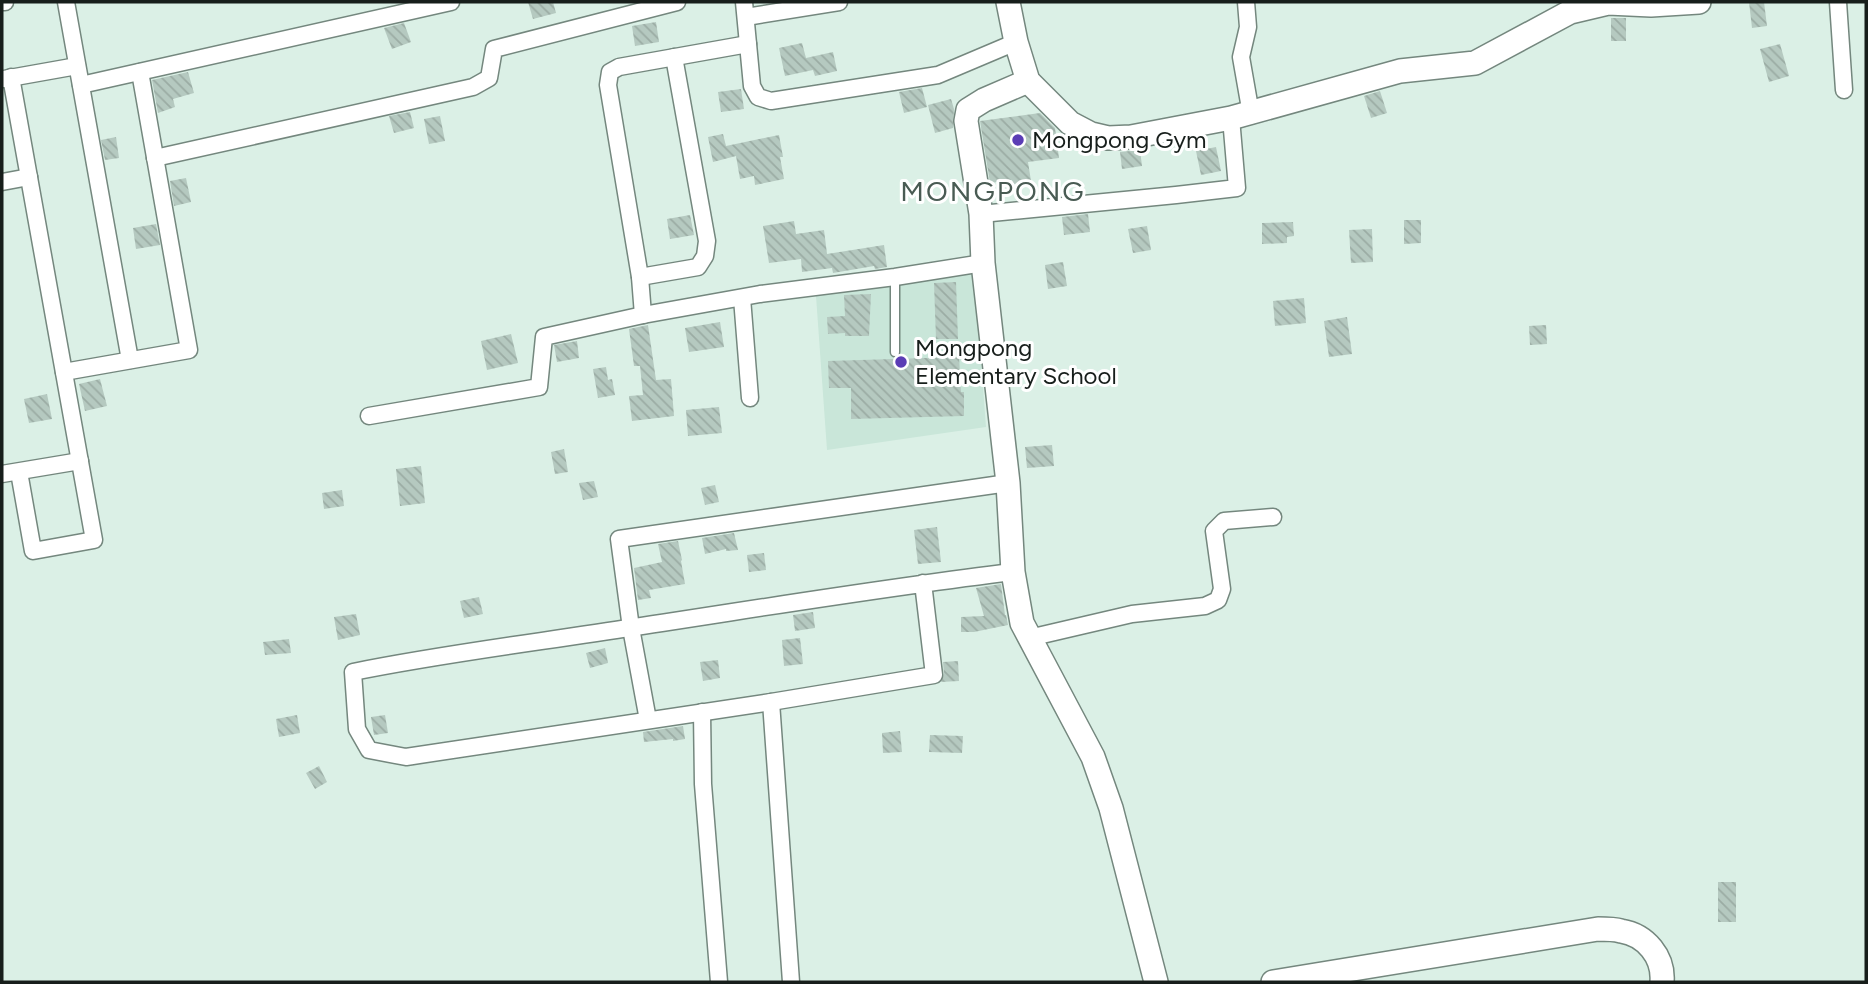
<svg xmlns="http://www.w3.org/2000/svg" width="1868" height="984" viewBox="0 0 1868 984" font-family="Figtree,sans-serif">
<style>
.built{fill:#c9e6d9}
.building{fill:url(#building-back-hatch)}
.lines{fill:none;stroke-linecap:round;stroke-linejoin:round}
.lane-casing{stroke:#74877e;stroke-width:11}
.street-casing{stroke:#74877e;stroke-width:19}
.secondary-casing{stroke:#74877e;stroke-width:26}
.lane{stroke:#fff;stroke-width:8}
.street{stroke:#fff;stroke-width:16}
.secondary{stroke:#fff;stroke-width:23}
.poi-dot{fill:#5b3db5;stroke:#fff;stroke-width:2.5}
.labels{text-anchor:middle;stroke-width:6;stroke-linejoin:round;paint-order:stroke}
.poi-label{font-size:24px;fill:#171e1b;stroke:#fff;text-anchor:start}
.quarter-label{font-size:28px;letter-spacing:2px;fill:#495b53;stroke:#fff}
</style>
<defs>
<pattern id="building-back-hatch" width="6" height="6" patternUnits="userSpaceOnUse" patternTransform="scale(1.75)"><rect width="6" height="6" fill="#b5c9c0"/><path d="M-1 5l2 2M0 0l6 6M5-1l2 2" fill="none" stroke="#9baca4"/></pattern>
</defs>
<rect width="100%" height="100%" fill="#dbf0e6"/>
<polygon class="built" points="974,269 986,427 827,450 816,296"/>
<g class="building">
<polygon points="528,2 553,2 556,13 533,19"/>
<polygon points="1749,2 1764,2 1767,26 1752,28"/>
<rect x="1611" y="18" width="15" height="23"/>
<polygon points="656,22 659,42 635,46 632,26"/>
<polygon points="404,23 411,42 392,49 384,28"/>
<polygon points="802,43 806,58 833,52 837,71 815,76 813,70 785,76 779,48"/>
<polygon points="1780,44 1789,76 1769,82 1760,49"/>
<polygon points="188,72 194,93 173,99 175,107 158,113 152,80"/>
<polygon points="922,88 927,107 904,113 899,92"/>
<polygon points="741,89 744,109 721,112 718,92"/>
<polygon points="1380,91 1387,113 1371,118 1364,96"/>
<polygon points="951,99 954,109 953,128 935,133 928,105"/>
<polygon points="410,112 414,128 394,133 389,116"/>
<polygon points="1040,113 1055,128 1059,158 1028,162 1031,181 1013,184 1012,180 990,183 980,121"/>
<polygon points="440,116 445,141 429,144 424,119"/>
<polygon points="723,134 726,146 779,135 783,157 780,157 784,179 755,185 754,176 740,179 736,156 713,162 708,137"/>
<polygon points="116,137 119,158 105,160 101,140"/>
<polygon points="1216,147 1221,171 1201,175 1196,151"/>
<polygon points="1140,150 1142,166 1122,169 1120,152"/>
<polygon points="186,178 191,202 174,206 170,181"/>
<polygon points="1088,214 1090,232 1064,235 1062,217"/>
<polygon points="690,215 694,235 670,239 667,219"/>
<polygon points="1404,220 1421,220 1421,243 1404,244"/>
<polygon points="794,221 796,234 824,230 827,254 884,245 887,267 875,269 874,266 833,273 832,268 802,272 801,259 769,263 763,226"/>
<polygon points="1293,222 1294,236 1287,237 1287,243 1262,244 1262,223"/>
<polygon points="156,224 160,245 136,249 133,228"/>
<polygon points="1147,226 1151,250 1133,253 1128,229"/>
<polygon points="1372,229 1373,262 1351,263 1349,230"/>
<polygon points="1063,262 1067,286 1048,289 1045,265"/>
<polygon points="956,282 958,339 936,339 934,283"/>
<polygon points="871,294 869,336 845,336 845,333 828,334 827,317 845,316 844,295"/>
<polygon points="1304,298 1306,323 1275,326 1273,301"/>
<polygon points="1347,317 1352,354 1329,357 1324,321"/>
<polygon points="720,322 724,347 689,352 685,328"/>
<polygon points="648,325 656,380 671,379 674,416 632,421 629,396 643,395 640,366 634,366 629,329"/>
<polygon points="1546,325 1547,344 1530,345 1529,326"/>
<polygon points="511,334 518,363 487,370 481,341"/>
<polygon points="577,341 579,358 557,362 554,345"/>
<polygon points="959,357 961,392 964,392 964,416 851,419 851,388 829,388 828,361"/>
<polygon points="606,367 608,380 612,379 615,395 598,398 593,369"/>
<polygon points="100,379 107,406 85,411 79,384"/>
<polygon points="47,394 52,419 29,423 24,399"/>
<polygon points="719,407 722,433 688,436 686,410"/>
<polygon points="1052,445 1054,466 1027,468 1025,447"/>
<polygon points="564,449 568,472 555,474 551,452"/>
<polygon points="421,466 425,503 400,506 396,469"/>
<polygon points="594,481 598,497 583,500 579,483"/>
<polygon points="715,485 719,502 705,505 701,488"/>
<polygon points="342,490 344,506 324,509 322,493"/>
<polygon points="937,527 941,562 918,564 914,530"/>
<polygon points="734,533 738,550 726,551 726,549 705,554 702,538"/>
<polygon points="678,541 682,560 681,561 685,584 649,590 651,598 638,600 634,568 662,562 658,544"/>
<polygon points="764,553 766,570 749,572 747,555"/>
<polygon points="1001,584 1005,615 1006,615 1008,625 974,632 961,632 961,617 984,616 976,588"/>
<polygon points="479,597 483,614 464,618 460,601"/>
<polygon points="813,612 815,628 795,631 793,615"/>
<polygon points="356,614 360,635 338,640 334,617"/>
<polygon points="800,638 803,664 784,666 782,640"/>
<polygon points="289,639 291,653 265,655 263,642"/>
<polygon points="605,648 608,663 590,668 586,653"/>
<polygon points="718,660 720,678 703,681 700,662"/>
<polygon points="958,661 959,681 941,682 944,674 943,662"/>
<polygon points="297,715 300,733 279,737 276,719"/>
<polygon points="385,715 388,733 374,735 371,717"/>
<polygon points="683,726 685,739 673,741 673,739 644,742 643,732"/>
<polygon points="900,731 902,752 883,753 882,733"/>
<polygon points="930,735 963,736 962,753 929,752"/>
<polygon points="319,766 327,782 315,789 306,773"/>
<rect x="1718" y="882" width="18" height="40"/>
</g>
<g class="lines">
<defs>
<polyline id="lane" points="895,277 895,352"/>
<g id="street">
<polyline points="2,2 5,2"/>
<polyline points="66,2 130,360"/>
<polyline points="744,2 752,86 758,97 771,101 938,75 1016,42"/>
<polyline points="1246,2 1248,27 1241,57 1251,114"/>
<polyline points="1838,2 1844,90"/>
<polyline points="746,17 839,2"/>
<polyline points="11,77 94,540 33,551 19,472"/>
<polyline points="4,79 77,66"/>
<polyline points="81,85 451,2"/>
<polyline points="155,158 473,87 489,78 494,49 677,2"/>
<polyline points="2,182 29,177"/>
<polyline points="981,214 1176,195 1237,188 1231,118"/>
<polyline points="640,277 698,267 705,256 707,241 674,57"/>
<polyline points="742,298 750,398"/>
<polyline points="643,315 640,277 608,85 610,72 619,67 748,44"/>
<polyline points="64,372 189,350 140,72"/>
<polyline points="369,416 539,387 544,337 643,315 760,294 895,277 983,263"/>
<polyline points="2,474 80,461"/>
<path d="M923,583L934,675L771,702L406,757L369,750L357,729L353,672C446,653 541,642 635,627C761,608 887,587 1013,572"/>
<polyline points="1029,638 1132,614 1205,606 1218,600 1222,589 1214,531 1224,521 1273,517"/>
<polyline points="771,702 791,982"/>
<polyline points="702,712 703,784 719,982"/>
<polyline points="648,720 631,628 619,539 1008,483"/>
</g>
<g id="secondary">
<polyline points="1008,2 1016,42 1028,81 1070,123 1091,134 1108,138 1131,137 1231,118 1400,71 1475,63 1570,12 1608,3 1651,5 1699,2"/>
<polyline points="1028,81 984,100 968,110 966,121 981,214 983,263 1008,483 1013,572 1022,623 1093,757 1111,808 1156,982"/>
<path d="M1273,982L1598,929C1606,929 1614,929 1621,931C1646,935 1664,957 1662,982"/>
</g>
</defs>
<use href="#lane" class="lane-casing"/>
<use href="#street" class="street-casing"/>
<use href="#secondary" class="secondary-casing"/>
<use href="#lane" class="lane"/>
<use href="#street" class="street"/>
<use href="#secondary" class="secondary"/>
</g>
<g class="poi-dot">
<circle cx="1018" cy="140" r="7"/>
<circle cx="901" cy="362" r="7"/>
</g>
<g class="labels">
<g class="poi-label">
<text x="1032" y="148">Mongpong Gym</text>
<text x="915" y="356">Mongpong<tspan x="915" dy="28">Elementary School</tspan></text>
</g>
<g class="quarter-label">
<text x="993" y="201">MONGPONG</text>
</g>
</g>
<rect width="1868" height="984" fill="none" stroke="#171e1b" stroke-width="7"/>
</svg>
